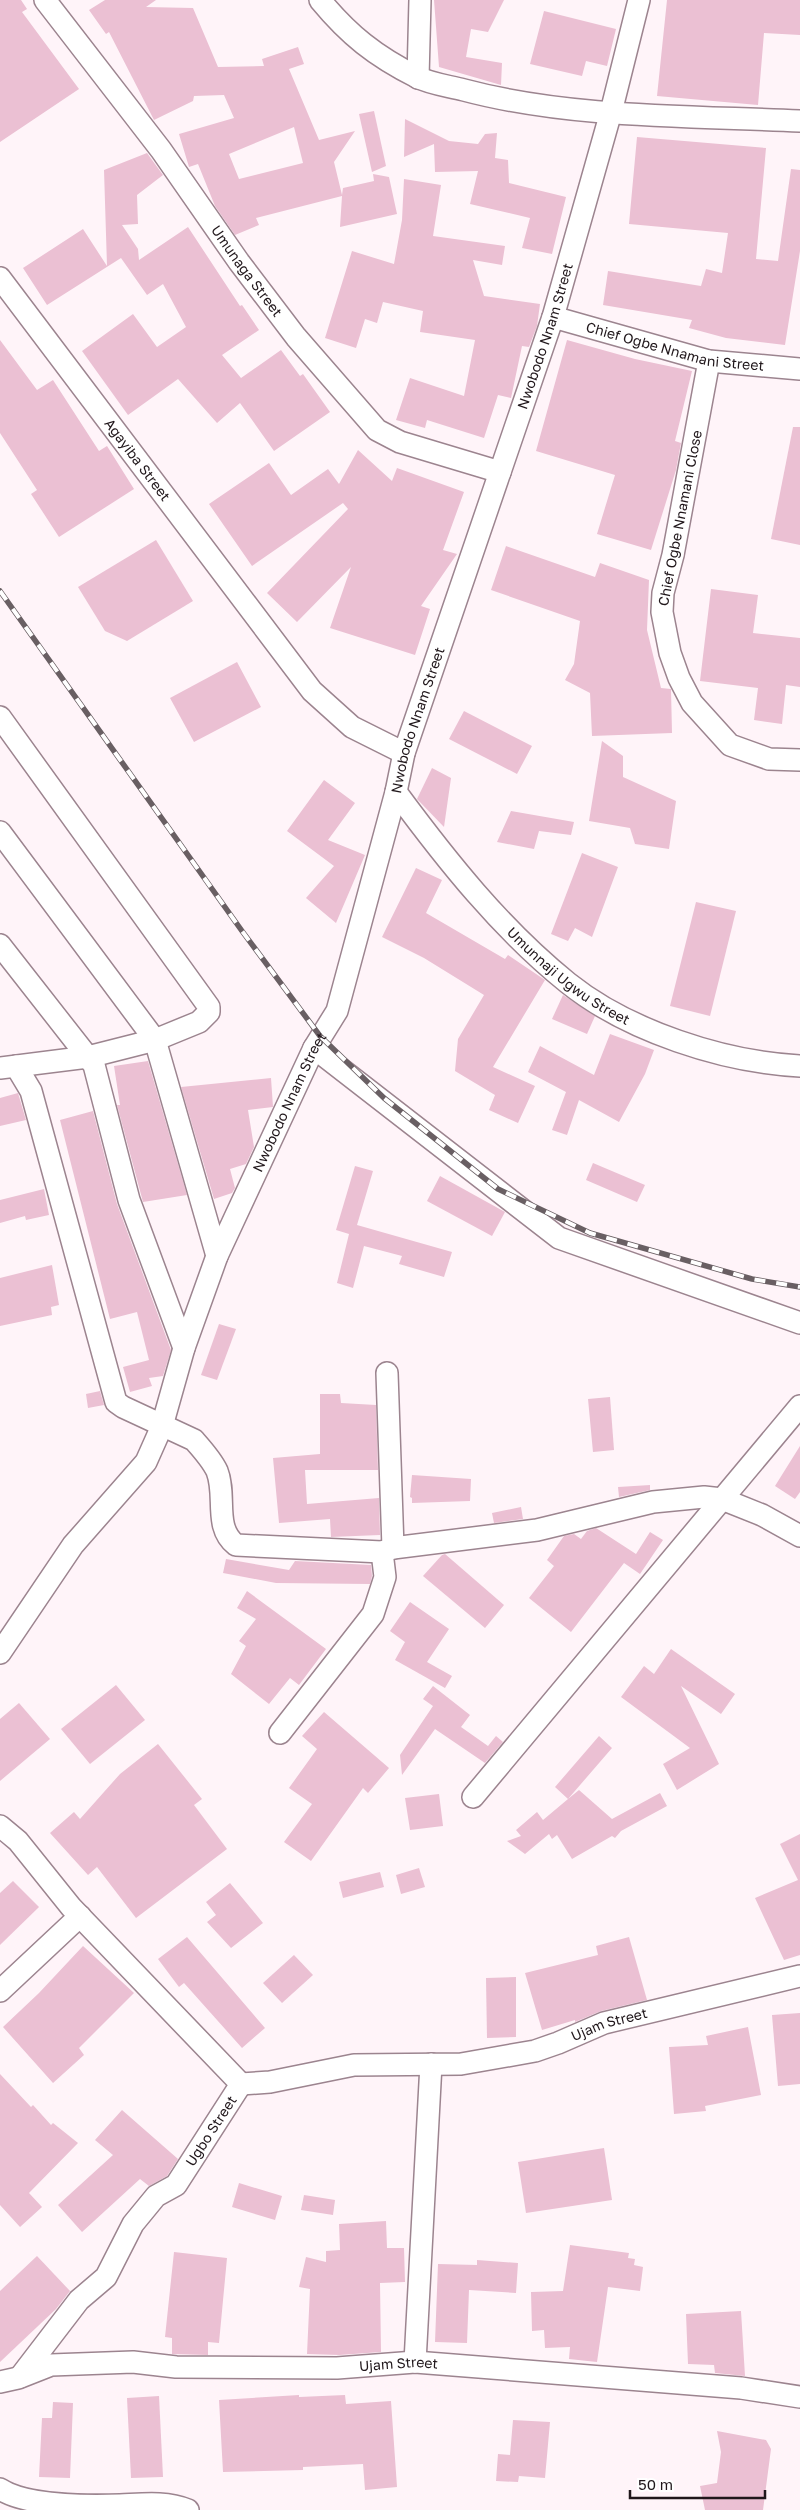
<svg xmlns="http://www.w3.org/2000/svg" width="800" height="2510" viewBox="0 0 800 2510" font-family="'Golos Text',sans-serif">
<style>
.building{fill:#ebc0d3;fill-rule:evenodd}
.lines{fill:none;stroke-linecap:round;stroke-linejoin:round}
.minor-casing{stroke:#9c848f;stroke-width:24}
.minor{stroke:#fff;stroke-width:21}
.rail-casing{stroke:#695f63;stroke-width:5.5}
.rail{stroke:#fff;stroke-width:4;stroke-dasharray:11;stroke-linecap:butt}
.labels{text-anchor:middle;stroke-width:5;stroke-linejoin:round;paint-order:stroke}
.street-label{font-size:14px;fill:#20171b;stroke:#fff}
</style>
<rect width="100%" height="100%" fill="#fff4f9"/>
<g class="building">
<polygon points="0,0 21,0 27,9 22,12 79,89 0,142"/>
<path d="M105,0H156L146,7L193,8L218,67L264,66L262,59L298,47L304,64L289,69L319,140L355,131L334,162L342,195L343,188L374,181L373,174L389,177L397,214L340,227L342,196L256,218L259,225L235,235L215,206L198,164L189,167L179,134L234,118L224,95L194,96L193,101L154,120L109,32L106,34L89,10ZM294,127L303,163L239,179L229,154Z"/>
<polygon points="434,0 504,0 488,32 471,29 466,57 502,63 501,85 439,67"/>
<polygon points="667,0 800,0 800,35 764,33 758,105 657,96"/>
<polygon points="544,11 616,29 607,66 586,61 582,76 530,64"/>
<polygon points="374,111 386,166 372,172 359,114"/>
<polygon points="405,119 449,141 478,144 485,134 497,133 495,158 508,160 509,183 566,197 552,254 522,248 530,218 470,204 478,171 435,172 434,144 404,157"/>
<polygon points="637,137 766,148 756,259 778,261 791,169 800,170 800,251 785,345 726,338 689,328 692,320 603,305 608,271 701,286 706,269 722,273 728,233 629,224"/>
<polygon points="147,153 163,175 137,195 138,224 122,225 138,249 139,260 188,227 240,306 242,305 259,330 222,355 241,378 281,350 300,376 303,374 330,412 274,451 240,403 217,423 178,379 128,415 82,351 133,314 157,347 186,327 163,284 147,295 121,258 47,305 23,268 83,229 107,266 104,170"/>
<polygon points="404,179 441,185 433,236 505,246 502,265 473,260 484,296 540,304 537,326 529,347 522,346 511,398 498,395 484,438 427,420 425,428 396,420 410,378 464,396 475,340 420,332 423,311 383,302 377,323 365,319 356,348 325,338 352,251 394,264 402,220"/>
<polygon points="0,340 37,390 53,380 99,451 107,446 134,489 59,537 31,494 37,490 0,433"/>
<polygon points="567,340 635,359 692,371 675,441 681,443 676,470 651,550 597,534 615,475 536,451"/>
<polygon points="793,427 800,427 800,545 771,539"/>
<polygon points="358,450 392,481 397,468 464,492 443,550 457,554 421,606 430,609 415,655 330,628 351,567 297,622 267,593 348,509 343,503 252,566 209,504 269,463 291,495 328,469 339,484"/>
<polygon points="156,540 193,601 127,641 105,631 78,587"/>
<polygon points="506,546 595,577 600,563 649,580 647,630 661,688 671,689 672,733 592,736 590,693 565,680 574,664 580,621 491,590"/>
<polygon points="711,589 758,595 753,633 800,638 800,687 786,685 782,724 754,720 758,688 700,681"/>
<polygon points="237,662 261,707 194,742 170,698"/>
<polygon points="464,711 532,746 517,774 449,739"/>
<polygon points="602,741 623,756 623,777 676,801 669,849 635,844 630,828 589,821"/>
<polygon points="432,768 451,778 444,827 417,799"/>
<polygon points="324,780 355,803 328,840 365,855 336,923 306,898 334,866 287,831"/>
<polygon points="511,811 574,822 571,835 539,831 534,849 497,842"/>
<polygon points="582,853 618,867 592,937 575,928 568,941 551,934"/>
<polygon points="416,868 442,880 426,913 505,959 508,955 545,980 493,1067 535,1086 518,1123 489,1110 495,1095 455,1071 458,1039 484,995 424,958 382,937"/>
<polygon points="696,902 736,911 710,1016 670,1006"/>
<polygon points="563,995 595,1016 587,1034 552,1019"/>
<polygon points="610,1034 654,1050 645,1074 619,1122 579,1100 567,1135 552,1130 566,1092 528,1072 540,1046 594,1075"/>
<polygon points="148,1061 187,1195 143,1202 117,1105 120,1105 114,1066"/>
<polygon points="271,1078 273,1107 248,1110 254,1147 246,1164 230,1169 235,1188 232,1193 214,1199 181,1087"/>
<polygon points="18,1093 26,1120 0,1126 0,1098"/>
<polygon points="93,1111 117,1204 171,1350 163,1376 149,1378 152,1386 130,1392 123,1367 149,1360 137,1312 110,1319 60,1120"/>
<polygon points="593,1163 645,1185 637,1202 586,1180"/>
<polygon points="355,1166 373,1171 357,1225 452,1252 444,1277 399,1264 402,1256 364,1246 353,1288 337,1283 349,1234 336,1230"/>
<polygon points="440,1176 505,1212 492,1236 427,1201"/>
<polygon points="44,1189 49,1215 26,1220 25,1216 0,1223 0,1200"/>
<polygon points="52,1265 59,1305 51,1307 52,1315 0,1326 0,1278"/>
<polygon points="219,1324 236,1329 217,1380 201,1375"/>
<polygon points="100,1391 104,1405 88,1408 86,1394"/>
<polygon points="320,1394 340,1394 341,1403 376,1405 378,1470 305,1470 307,1504 379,1498 380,1535 331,1537 330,1519 279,1523 273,1458 320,1454"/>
<polygon points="610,1397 614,1450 593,1452 588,1399"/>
<polygon points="800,1446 800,1492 795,1499 775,1486"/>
<polygon points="412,1475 471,1479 470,1501 412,1503 412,1498 410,1497"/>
<polygon points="650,1485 650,1490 619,1497 618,1487"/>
<polygon points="521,1507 523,1519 494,1523 492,1513"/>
<polygon points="596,1528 636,1554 650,1532 663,1540 640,1574 624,1563 571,1632 529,1598 554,1566 547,1560 564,1536 574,1534 581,1539 587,1531"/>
<polygon points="445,1554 504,1605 485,1628 423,1576 442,1555"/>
<polygon points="226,1559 289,1570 295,1561 371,1565 372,1576 370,1584 276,1583 223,1573"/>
<polygon points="247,1591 326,1649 299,1685 290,1678 269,1704 231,1674 246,1646 239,1641 256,1619 237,1608"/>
<polygon points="410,1602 449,1629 427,1662 452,1676 445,1688 395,1660 405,1642 390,1631"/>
<polygon points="671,1649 735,1694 721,1714 681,1686 719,1764 677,1790 663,1764 690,1748 621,1697 644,1666 654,1674"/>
<polygon points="116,1685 145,1720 90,1764 61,1729"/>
<polygon points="433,1686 470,1715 461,1727 488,1746 496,1736 503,1742 485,1763 435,1729 402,1775 400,1755 433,1706 423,1699"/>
<polygon points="19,1703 50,1739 0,1781 0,1719"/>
<polygon points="324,1712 389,1768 368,1793 363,1788 311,1861 284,1842 312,1804 289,1788 317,1749 302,1736"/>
<polygon points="599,1736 612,1748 568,1799 579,1790 612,1819 660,1793 667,1806 621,1831 615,1838 612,1836 572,1859 557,1835 552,1839 549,1834 525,1854 507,1841 521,1836 516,1830 537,1812 543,1820 568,1799 555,1787"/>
<polygon points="158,1744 202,1799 194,1805 227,1849 136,1918 97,1867 88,1875 50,1833 74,1812 80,1819 120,1774"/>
<polygon points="439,1794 443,1826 410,1830 405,1798"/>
<polygon points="800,1834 800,1955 784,1960 755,1898 798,1880 780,1844"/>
<polygon points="419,1868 425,1887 401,1894 396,1875"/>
<polygon points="380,1872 384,1887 343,1898 339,1882"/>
<polygon points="13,1881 39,1907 0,1945 0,1893"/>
<polygon points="230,1883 263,1923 231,1948 207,1922 216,1915 206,1902"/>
<polygon points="187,1937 265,2028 242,2048 184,1983 179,1987 158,1959"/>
<polygon points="629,1937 647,2000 601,2011 575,2022 575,2020 542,2030 525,1973 598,1955 596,1946"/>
<polygon points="83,1946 134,1993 79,2048 84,2055 53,2083 3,2027 39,1993"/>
<polygon points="294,1955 313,1975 282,2003 263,1983"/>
<polygon points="516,1977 516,2037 487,2038 486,1978"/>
<polygon points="800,2013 800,2084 778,2086 772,2015"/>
<polygon points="748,2027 761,2095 705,2106 706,2111 674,2114 669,2047 708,2045 706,2036"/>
<polygon points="0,2074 31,2107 33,2105 51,2125 53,2123 78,2143 29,2193 42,2207 20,2227 0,2205"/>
<polygon points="122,2110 178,2159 167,2176 149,2186 140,2179 82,2232 58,2205 113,2155 95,2140"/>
<polygon points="604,2148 612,2200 526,2213 518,2162"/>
<polygon points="239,2183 282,2196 275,2220 232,2207"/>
<polygon points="304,2195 335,2200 333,2215 301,2210"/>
<polygon points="386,2221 387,2248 404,2248 405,2282 380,2283 381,2352 339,2355 307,2354 310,2289 299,2287 306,2257 326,2262 326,2251 340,2250 339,2224"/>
<polygon points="570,2245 629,2253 628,2258 635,2259 634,2265 643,2267 640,2291 608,2287 597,2362 569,2359 570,2347 545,2348 544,2330 532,2331 531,2292 563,2291"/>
<polygon points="174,2252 227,2258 219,2343 208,2342 208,2355 172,2354 172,2338 165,2337"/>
<polygon points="37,2256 70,2291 56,2309 0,2362 0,2291"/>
<polygon points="477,2260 518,2263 516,2293 469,2290 467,2343 435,2342 438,2264 477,2265"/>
<polygon points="741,2311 745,2376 715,2373 714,2365 688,2364 686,2314"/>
<polygon points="299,2395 299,2397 345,2395 346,2404 391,2401 397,2487 365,2490 363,2464 303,2467 303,2470 223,2472 219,2400"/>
<polygon points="159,2396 163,2477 131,2478 127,2398"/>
<polygon points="53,2402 73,2403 70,2478 39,2477 42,2418 52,2418"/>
<polygon points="513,2420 550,2422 545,2478 519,2476 518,2482 496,2481 498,2454 510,2455"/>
<polygon points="717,2431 766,2440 771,2449 763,2510 705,2510 700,2486 717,2483 721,2452"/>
</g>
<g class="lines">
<defs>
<g id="minor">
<path id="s1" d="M45,0L161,150L239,262L296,337L377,430L400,442L500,472"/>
<path d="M320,0C349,35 375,56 417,77C431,84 449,86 464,90C569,118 691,116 800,121"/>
<polyline points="418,78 420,0"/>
<path id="s2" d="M0,278L312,691L352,727L404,753"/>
<path id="s3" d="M553,317L709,361L800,369"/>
<polyline points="709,361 673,555 663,593 662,612 670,653 679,678 692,703 730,745 769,759 800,760"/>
<polyline points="0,717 209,1007 209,1012 199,1022 155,1040 88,1057 0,1068"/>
<path id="s4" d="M396,792C447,861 501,929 568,983C628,1031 723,1062 800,1066"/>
<polyline points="0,832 155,1040 217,1256"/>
<polyline points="0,945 94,1065 129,1200 184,1348"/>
<polyline points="314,1048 559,1238 800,1323"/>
<path d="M16,1066L31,1091L116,1402L123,1407L194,1440C202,1449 212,1460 217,1471C227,1496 213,1527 236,1545L382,1552L393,1548L537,1530L653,1502L704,1497L722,1499L762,1515L800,1536"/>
<polyline points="387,1373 393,1548"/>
<path id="s5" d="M0,1653L73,1545L146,1462L162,1426L184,1348L217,1256L314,1048L337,1011L396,792L404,753L553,317L611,112L639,0"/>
<polyline points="280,1733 373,1614 385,1577 382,1552"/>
<polyline points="473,1797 800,1406"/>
<polyline points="0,1826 18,1841 71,1907 241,2084 176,2185 156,2196 133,2224 106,2277 79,2300 20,2377"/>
<polyline points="0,1991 80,1916"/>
<path id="s6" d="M241,2084L270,2082L354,2065L461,2064L535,2051L558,2043L604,2023L800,1976"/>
<polyline points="415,2362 431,2064"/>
<path id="s7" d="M0,2382L18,2378L51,2365L133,2362L176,2367L337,2368L415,2362L741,2388L800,2397"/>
<path d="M0,2489C26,2506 88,2506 120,2505C143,2504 166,2501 188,2510"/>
</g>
</defs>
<use href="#minor" class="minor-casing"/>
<use href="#minor" class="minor"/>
<defs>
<polyline id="rail" points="0,591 242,931 320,1036 384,1098 498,1189 590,1233 752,1279 800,1287"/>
</defs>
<use href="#rail" class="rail-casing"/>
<use href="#rail" class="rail"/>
</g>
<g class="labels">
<g class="street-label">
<text dy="5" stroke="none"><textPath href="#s1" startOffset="338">Umunaga Street</textPath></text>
<text dy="5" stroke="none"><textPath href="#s5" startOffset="1439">Nwobodo Nnam Street</textPath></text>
<text dy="5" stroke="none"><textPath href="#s3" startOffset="126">Chief Ogbe Nnamani Street</textPath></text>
<text dy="5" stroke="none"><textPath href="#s2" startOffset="228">Agayiba Street</textPath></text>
<text transform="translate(680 518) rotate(-79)" y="5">Chief Ogbe Nnamani Close</text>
<text dy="5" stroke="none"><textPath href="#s5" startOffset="1034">Nwobodo Nnam Street</textPath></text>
<text dy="5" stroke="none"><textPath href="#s4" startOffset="254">Umunnaji Ugwu Street</textPath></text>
<text dy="5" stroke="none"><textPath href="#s5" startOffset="629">Nwobodo Nnam Street</textPath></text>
<text dy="5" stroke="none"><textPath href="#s6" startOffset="376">Ujam Street</textPath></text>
<text transform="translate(211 2131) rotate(-57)" y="5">Ugbo Street</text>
<text dy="5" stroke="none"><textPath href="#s7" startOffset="402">Ujam Street</textPath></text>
</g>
</g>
<path d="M630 2490v8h135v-8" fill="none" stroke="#20171b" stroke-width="2.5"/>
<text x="638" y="2490" font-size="15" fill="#20171b" stroke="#ffffff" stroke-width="4" paint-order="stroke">50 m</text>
</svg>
